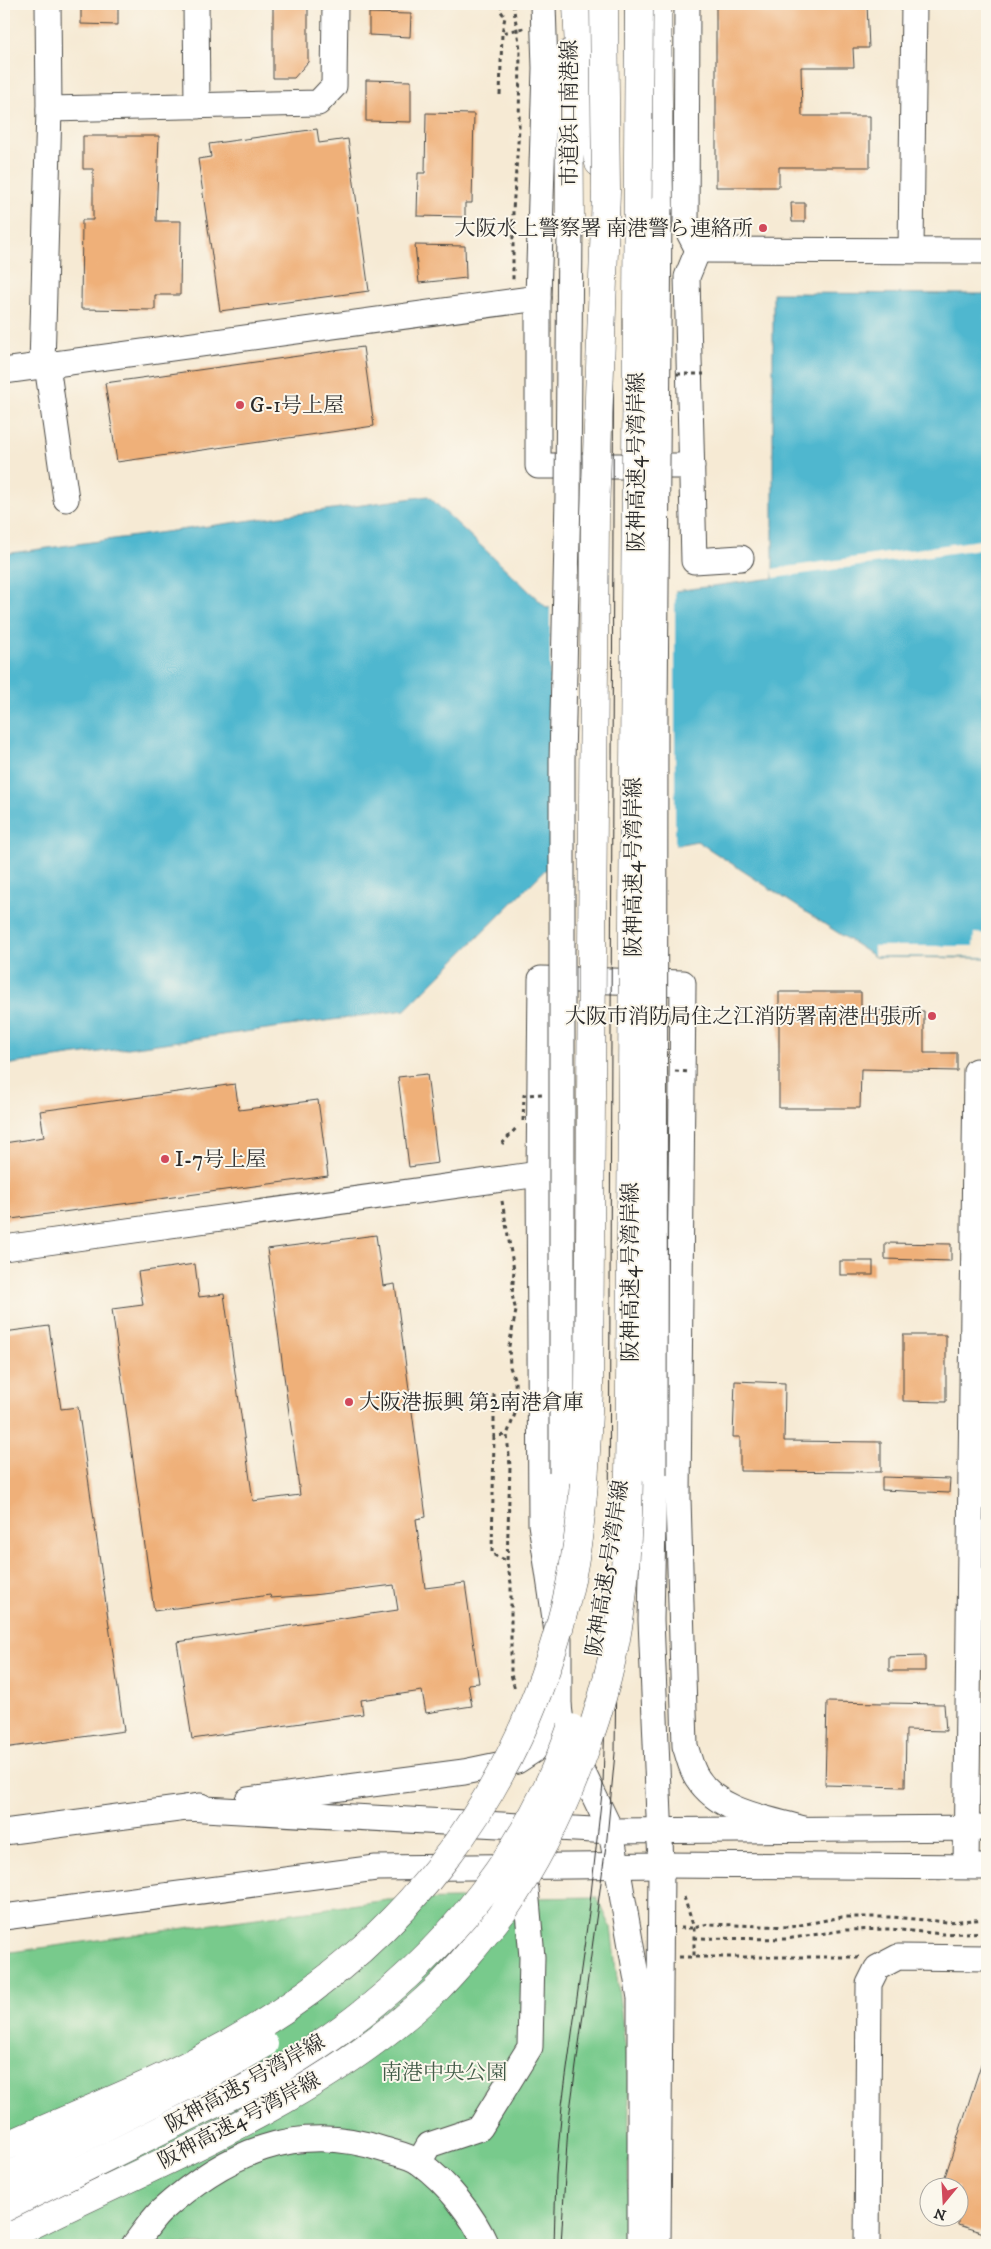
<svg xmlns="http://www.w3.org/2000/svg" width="991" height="2249" viewBox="0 0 991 2249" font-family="'IM FELL DW Pica','Noto Serif JP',serif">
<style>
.green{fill:#78ca8c;stroke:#527a5c}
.water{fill:#50b7cf;stroke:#3e717d}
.pier{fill:#f6ead4}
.building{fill:#efb079}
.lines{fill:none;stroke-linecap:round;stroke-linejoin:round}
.minor-casing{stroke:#494844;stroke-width:27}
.major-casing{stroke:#494844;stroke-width:29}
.highway-casing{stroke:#494844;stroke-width:29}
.path{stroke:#494844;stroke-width:3;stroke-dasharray:4 4;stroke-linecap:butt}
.minor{stroke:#fff;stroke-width:25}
.major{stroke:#fff;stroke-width:28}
.highway{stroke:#fff;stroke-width:28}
.tram{stroke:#2b2b2b;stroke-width:1}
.minor-bridge-casing{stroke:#494844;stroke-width:27;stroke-linecap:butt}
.highway-bridge-casing{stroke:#494844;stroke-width:29;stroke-linecap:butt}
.path-bridge{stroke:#494844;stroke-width:3;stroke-dasharray:4 4;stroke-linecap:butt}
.minor-bridge{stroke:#fff;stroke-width:25}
.highway-bridge{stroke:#fff;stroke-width:28}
.poi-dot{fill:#d1495b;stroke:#fbf7ec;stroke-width:2}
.labels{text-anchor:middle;stroke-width:4;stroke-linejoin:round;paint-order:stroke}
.street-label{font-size:21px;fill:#2b2b2b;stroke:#fbf7ec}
.poi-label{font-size:21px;fill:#2b2b2b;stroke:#fbf7ec;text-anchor:start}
.park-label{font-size:21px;fill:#425b48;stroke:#fbf7ec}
</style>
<rect width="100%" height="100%" fill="#fbf7ec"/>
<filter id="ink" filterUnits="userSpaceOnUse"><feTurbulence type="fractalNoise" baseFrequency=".02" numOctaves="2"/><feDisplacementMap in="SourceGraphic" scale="10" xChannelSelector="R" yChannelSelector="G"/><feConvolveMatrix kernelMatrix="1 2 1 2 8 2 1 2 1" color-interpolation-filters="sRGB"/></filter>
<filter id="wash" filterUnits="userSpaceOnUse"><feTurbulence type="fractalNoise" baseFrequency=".0096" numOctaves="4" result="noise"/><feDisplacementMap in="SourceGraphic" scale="20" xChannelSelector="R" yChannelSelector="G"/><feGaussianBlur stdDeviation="1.12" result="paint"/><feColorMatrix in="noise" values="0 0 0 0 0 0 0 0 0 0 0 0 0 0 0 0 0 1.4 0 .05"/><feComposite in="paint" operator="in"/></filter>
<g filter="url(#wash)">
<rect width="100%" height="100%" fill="#f6ead4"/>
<polygon class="green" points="597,1897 611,1927 629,2079 628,2245 4,2245 4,1953 387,1900"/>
<polygon class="water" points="773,293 987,294 987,958 875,957 697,841 545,870 405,1010 4,1065 4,554 428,496 547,608 773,578"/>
<g class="pier">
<polygon points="987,539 987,548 774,578 772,569"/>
<polygon points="675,589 675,847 550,871 550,606"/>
<polygon points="974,933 987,934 987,957 874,956 874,946 973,946"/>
</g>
<g id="blocks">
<g class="building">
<polygon points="81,4 118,4 118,25 81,24"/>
<polygon points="273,4 308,4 308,62 294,78 273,78"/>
<polygon points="716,4 867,4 869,48 853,48 854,67 801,67 802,116 870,116 870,167 779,167 779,187 716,187"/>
<polygon points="369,13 411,14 410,37 369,35"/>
<polygon points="366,80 411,81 411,122 366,121"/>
<polygon points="426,113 474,114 472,203 465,203 465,217 417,216 418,173 425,173"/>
<polygon points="317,129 319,143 348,139 369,291 220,311 198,159 211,157 209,144"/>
<polygon points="83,136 159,136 156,221 181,221 180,295 155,295 155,310 81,309 82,220 93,220 93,169 83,169"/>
<polygon points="791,203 805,203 805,222 792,222"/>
<polygon points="415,245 465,246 466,278 419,283"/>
<polygon points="363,347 374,426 117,462 105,383"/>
<polygon points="779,992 861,992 861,1010 924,1011 924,1053 957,1053 957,1071 861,1069 860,1108 779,1108"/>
<polygon points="427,1074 438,1163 409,1167 398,1077"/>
<polygon points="235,1084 239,1110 318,1100 328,1176 4,1220 4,1143 44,1137 40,1111"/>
<polygon points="376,1235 383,1286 395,1284 426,1517 416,1519 425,1588 465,1583 479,1683 468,1684 472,1706 426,1713 422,1691 361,1700 363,1714 192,1739 177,1642 398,1610 394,1585 313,1595 271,1598 270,1595 154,1611 112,1309 143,1305 138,1272 195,1264 199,1297 224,1294 253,1501 300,1495 267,1249"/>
<polygon points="885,1243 951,1244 951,1261 885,1259"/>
<rect x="840" y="1261" width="33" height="14"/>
<polygon points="49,1326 61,1409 78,1407 124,1731 4,1748 4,1332"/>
<polygon points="903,1335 946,1335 946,1402 903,1401"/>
<polygon points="735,1381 785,1383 784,1441 881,1442 881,1472 740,1471 740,1437 733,1437"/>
<polygon points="882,1477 950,1479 949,1493 882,1490"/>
<polygon points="925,1656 925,1671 889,1671 889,1657"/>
<polygon points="827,1702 944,1704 946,1731 906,1730 905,1787 825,1785"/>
<polygon points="984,2055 987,2056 987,2234 958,2225 958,2186 942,2186"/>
</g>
</g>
</g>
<g filter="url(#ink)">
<use href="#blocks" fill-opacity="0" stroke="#494844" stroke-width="1"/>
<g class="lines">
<defs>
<g id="minor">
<polyline points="196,4 197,106"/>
<polyline points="543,4 545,68 538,298 538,466 692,466"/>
<polyline points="687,4 686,227 698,250"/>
<polyline points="49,109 318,103 334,86 335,4"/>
<polyline points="911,249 914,4"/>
<polyline points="698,250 687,277 694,561 741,558"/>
<polyline points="698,250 987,251"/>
<polyline points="42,365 49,109 48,4"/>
<polyline points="47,365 66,499"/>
<polyline points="4,371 538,298"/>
<polyline points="4,1248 539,1174"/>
<polyline points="654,1475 651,1620 661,1865 658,2245"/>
<polyline points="560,1572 562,1473"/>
<path d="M557,1632L541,1524L539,1174L541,979L683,983L678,1498L685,1746C689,1757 691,1770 698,1779C720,1813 767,1818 804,1829"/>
<polyline points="559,1639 559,1706 562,1729 611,1831 640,1998 640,2245"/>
<polyline points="248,1800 464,1772 517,1761 534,1750 543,1738 559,1706"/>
<polyline points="186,1808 611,1831 987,1828"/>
<polyline points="4,1832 201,1806"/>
<polyline points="966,1866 976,1071"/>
<polyline points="4,1917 376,1868 661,1865 987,1867"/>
<polyline points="419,2162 429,2145 480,2128 530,2047 532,1957 526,1889"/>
<path d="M134,2245C142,2235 150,2222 160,2212C225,2153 297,2120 385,2150C395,2153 411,2156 420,2163C447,2183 473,2215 486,2245"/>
<polyline points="867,2245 869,1984 877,1968 898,1957 987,1958"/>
</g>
<g id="major">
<polyline points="657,4 659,209"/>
<polyline points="569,54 570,223"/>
</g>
<g id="highway">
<polyline points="577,4 580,76 599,163"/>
<path d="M4,2239C150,2164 313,2106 435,1991C460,1966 482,1938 504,1910"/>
</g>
</defs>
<use href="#minor" class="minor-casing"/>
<use href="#major" class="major-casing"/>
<use href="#highway" class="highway-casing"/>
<g class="path">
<polyline points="500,4 500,10 505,17 502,33"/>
<polyline points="513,4 520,49 519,129 513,210 513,280"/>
<polyline points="500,95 502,33 524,28"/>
<polyline points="502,1144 518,1126"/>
<polyline points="502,1201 514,1270 512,1295 516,1311 509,1346 510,1367 515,1381 516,1411 507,1435 510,1466 507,1562 511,1583 511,1674 515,1690"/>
<polyline points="494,1394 494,1436 507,1435"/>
<polyline points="494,1436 492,1554 507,1561"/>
<polyline points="684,1897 694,1928 694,1957"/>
<polyline points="680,1928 694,1928 708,1924 790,1927 842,1917 892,1917 947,1922 987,1919"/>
<polyline points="694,1938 786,1939 846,1930 890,1929 943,1934 987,1932"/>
<polyline points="679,1957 859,1957"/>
</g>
<use href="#minor" class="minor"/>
<use href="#major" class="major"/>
<use href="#highway" class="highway"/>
<g class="tram">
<polyline points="609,1551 615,4"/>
<polyline points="554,2245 556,2175 562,2105 589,1912 603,1784 608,1616"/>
<polyline points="561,2245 568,2125 607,1838 615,1753 624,956 625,4"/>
</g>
<defs>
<g id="minor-bridge">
<polyline points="562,1473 562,760 568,496 570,223"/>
<polyline points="654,1475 655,714 659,209"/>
</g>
<g id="highway-bridge">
<path d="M504,1910C563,1824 610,1704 622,1599C630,1529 629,1458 630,1388L639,4"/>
<path d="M4,2147C79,2113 158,2083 230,2043C405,1944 518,1796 566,1602C583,1533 586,1461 589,1390L595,515L606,191L604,4"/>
<polyline points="4,2178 230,2064 264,2044"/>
<path d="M4,2208C60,2180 117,2152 173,2124C216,2103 259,2083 299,2058C424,1979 523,1868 571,1728"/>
</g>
</defs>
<use href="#minor-bridge" class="minor-bridge-casing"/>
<use href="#highway-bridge" class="highway-bridge-casing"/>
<g class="path-bridge">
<polyline points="677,374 704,374"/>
<polyline points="675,1071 690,1072"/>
<polyline points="523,1121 524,1095 542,1094"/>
</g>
<use href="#minor-bridge" class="minor-bridge"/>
<use href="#highway-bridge" class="highway-bridge"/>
</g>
</g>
<g class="poi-dot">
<circle cx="763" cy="228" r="5"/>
<circle cx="240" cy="405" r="5"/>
<circle cx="932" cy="1016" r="5"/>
<circle cx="165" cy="1159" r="5"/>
<circle cx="349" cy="1402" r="5"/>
</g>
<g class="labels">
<g class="street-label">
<text transform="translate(569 113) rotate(-90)" y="7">市道浜口南港線</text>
<text transform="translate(636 462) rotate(-90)" y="7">阪神高速4号湾岸線</text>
<text transform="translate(633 867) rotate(-90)" y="7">阪神高速4号湾岸線</text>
<text transform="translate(630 1272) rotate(-90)" y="7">阪神高速4号湾岸線</text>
<text transform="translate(607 1568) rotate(-81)" y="7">阪神高速5号湾岸線</text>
<text transform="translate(245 2083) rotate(-29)" y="7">阪神高速5号湾岸線</text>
<text transform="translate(239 2120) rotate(-28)" y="7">阪神高速4号湾岸線</text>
</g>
<g class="poi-label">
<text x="753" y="235" text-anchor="end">大阪水上警察署 南港警ら連絡所</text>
<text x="250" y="412">G-1号上屋</text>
<text x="922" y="1023" text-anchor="end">大阪市消防局住之江消防署南港出張所</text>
<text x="175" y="1166">I-7号上屋</text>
<text x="359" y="1409">大阪港振興 第2南港倉庫</text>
</g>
<g class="park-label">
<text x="444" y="2079">南港中央公園</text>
</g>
</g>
<rect width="991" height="2249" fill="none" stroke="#fbf7ec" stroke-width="20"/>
<g transform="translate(944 2202) rotate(198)"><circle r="24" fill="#fbf7ec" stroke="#a8a59f"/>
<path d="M0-4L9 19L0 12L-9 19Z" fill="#d1495b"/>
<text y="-8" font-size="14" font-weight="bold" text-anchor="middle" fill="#2b2b2b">N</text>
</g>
</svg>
